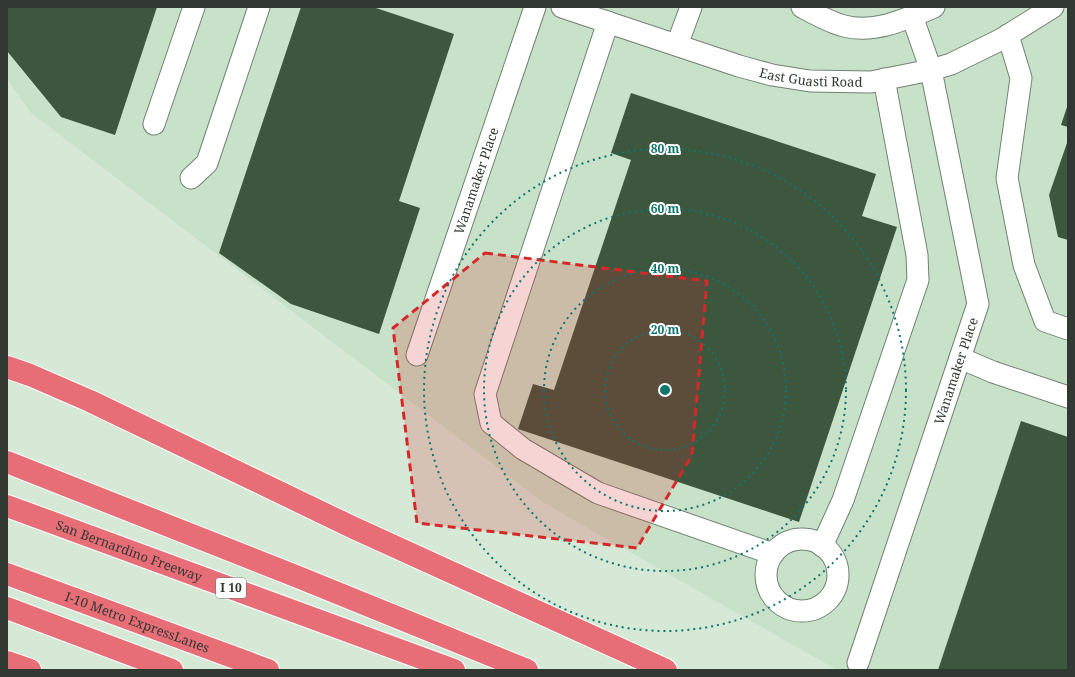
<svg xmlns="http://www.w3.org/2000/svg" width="1075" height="677" viewBox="0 0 1075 677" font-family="'Noto Serif',serif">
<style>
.built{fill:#c8e1c9}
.building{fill:#3c573e}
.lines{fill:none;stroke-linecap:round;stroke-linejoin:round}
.minor-casing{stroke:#708271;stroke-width:23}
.highway-casing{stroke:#fff;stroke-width:24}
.minor{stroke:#fff;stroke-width:21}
.highway{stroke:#e76d77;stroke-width:22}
.marked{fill:#d62828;fill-opacity:0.2;stroke:#d62828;stroke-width:3;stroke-dasharray:8 5;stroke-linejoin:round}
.ring{fill:none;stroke:#0f766e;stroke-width:2;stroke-dasharray:2 4}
.labels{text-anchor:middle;stroke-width:4;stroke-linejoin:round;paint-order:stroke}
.shield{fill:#fff;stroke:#6f7470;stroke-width:1}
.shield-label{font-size:12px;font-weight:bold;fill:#313932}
.street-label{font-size:13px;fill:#313932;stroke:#fff}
.centre{fill:#0f766e;stroke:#fff;stroke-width:2}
.ring-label{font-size:12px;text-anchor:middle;font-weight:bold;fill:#0f766e;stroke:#fff;stroke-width:4;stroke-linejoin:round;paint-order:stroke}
</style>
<rect width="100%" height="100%" fill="#d6e9d7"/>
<polygon class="built" points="7,7 1068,7 1068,670 837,670 544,503 31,113 7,79"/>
<g class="building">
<polygon points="7,7 157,7 115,135 61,117 7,51"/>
<polygon points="301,7 373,7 454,34 399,201 420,208 379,334 291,304 219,253"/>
<polygon points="631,93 876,174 862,216 897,227 799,522 518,429 533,384 554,390 631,160 611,153"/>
<polygon points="1068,104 1068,127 1061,125"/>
<polygon points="1068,140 1068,240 1058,237 1049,195"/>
<polygon points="1021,421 1068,437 1068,670 938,670"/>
</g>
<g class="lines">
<defs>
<g id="minor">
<path id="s1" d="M562,7L739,66L772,75L810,81L871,82L931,70L951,64L1002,39L1053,7"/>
<path d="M802,7C815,14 829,22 844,26C875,34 906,19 934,7"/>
<polyline points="608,22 485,394 491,423 523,449 598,493 773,554"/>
<polyline points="1008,35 1021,78 1007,178 1024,265 1045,321 1068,329"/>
<polyline points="677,45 691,7"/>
<polyline points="154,124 194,7"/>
<polyline points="191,178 207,163 259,7"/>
<path id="s2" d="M417,355L535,7"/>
<polyline points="960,358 993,372 1068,397"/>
<circle cx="802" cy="575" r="36"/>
<polyline points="822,546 843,500 918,280 917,255 884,79"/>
<path id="s3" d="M858,663L978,304L931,70L912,16"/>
</g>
<g id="highway">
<polyline points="7,367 30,375 90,401 354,528 666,670"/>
<polyline points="7,462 298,577 527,670"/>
<path id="s4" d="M7,506L454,670"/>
<path id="s5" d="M7,574L268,670"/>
<polyline points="7,608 172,670"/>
<polyline points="7,662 30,670"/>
</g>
</defs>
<use href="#minor" class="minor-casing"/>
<use href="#highway" class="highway-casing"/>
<use href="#minor" class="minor"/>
<use href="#highway" class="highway"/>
</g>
<path class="marked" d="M485,253L707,281L692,455L637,548L417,523L393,328Z"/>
<g class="ring">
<circle cx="665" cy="390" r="60"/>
<circle cx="665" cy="390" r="121"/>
<circle cx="665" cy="390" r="181"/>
<circle cx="665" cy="390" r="241"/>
</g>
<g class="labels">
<rect class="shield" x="216" y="578" width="30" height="20" rx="3"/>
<g class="shield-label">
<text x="231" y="592">I 10</text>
</g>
<g class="street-label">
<text dy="5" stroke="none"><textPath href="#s1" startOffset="260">East Guasti Road</textPath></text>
<text dy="5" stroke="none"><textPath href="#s2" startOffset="184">Wanamaker Place</textPath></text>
<text dy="5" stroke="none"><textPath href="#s3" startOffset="308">Wanamaker Place</textPath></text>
<text dy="5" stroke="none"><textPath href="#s4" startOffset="130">San Bernardino Freeway</textPath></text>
<text dy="5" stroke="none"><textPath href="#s5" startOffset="139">I-10 Metro ExpressLanes</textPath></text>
</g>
</g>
<circle cx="665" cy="390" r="6" class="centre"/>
<g class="ring-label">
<text x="665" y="153">80 m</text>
<text x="665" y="213">60 m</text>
<text x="665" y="273">40 m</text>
<text x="665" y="334">20 m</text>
</g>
<rect width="1075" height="677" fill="none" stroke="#313932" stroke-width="16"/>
</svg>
